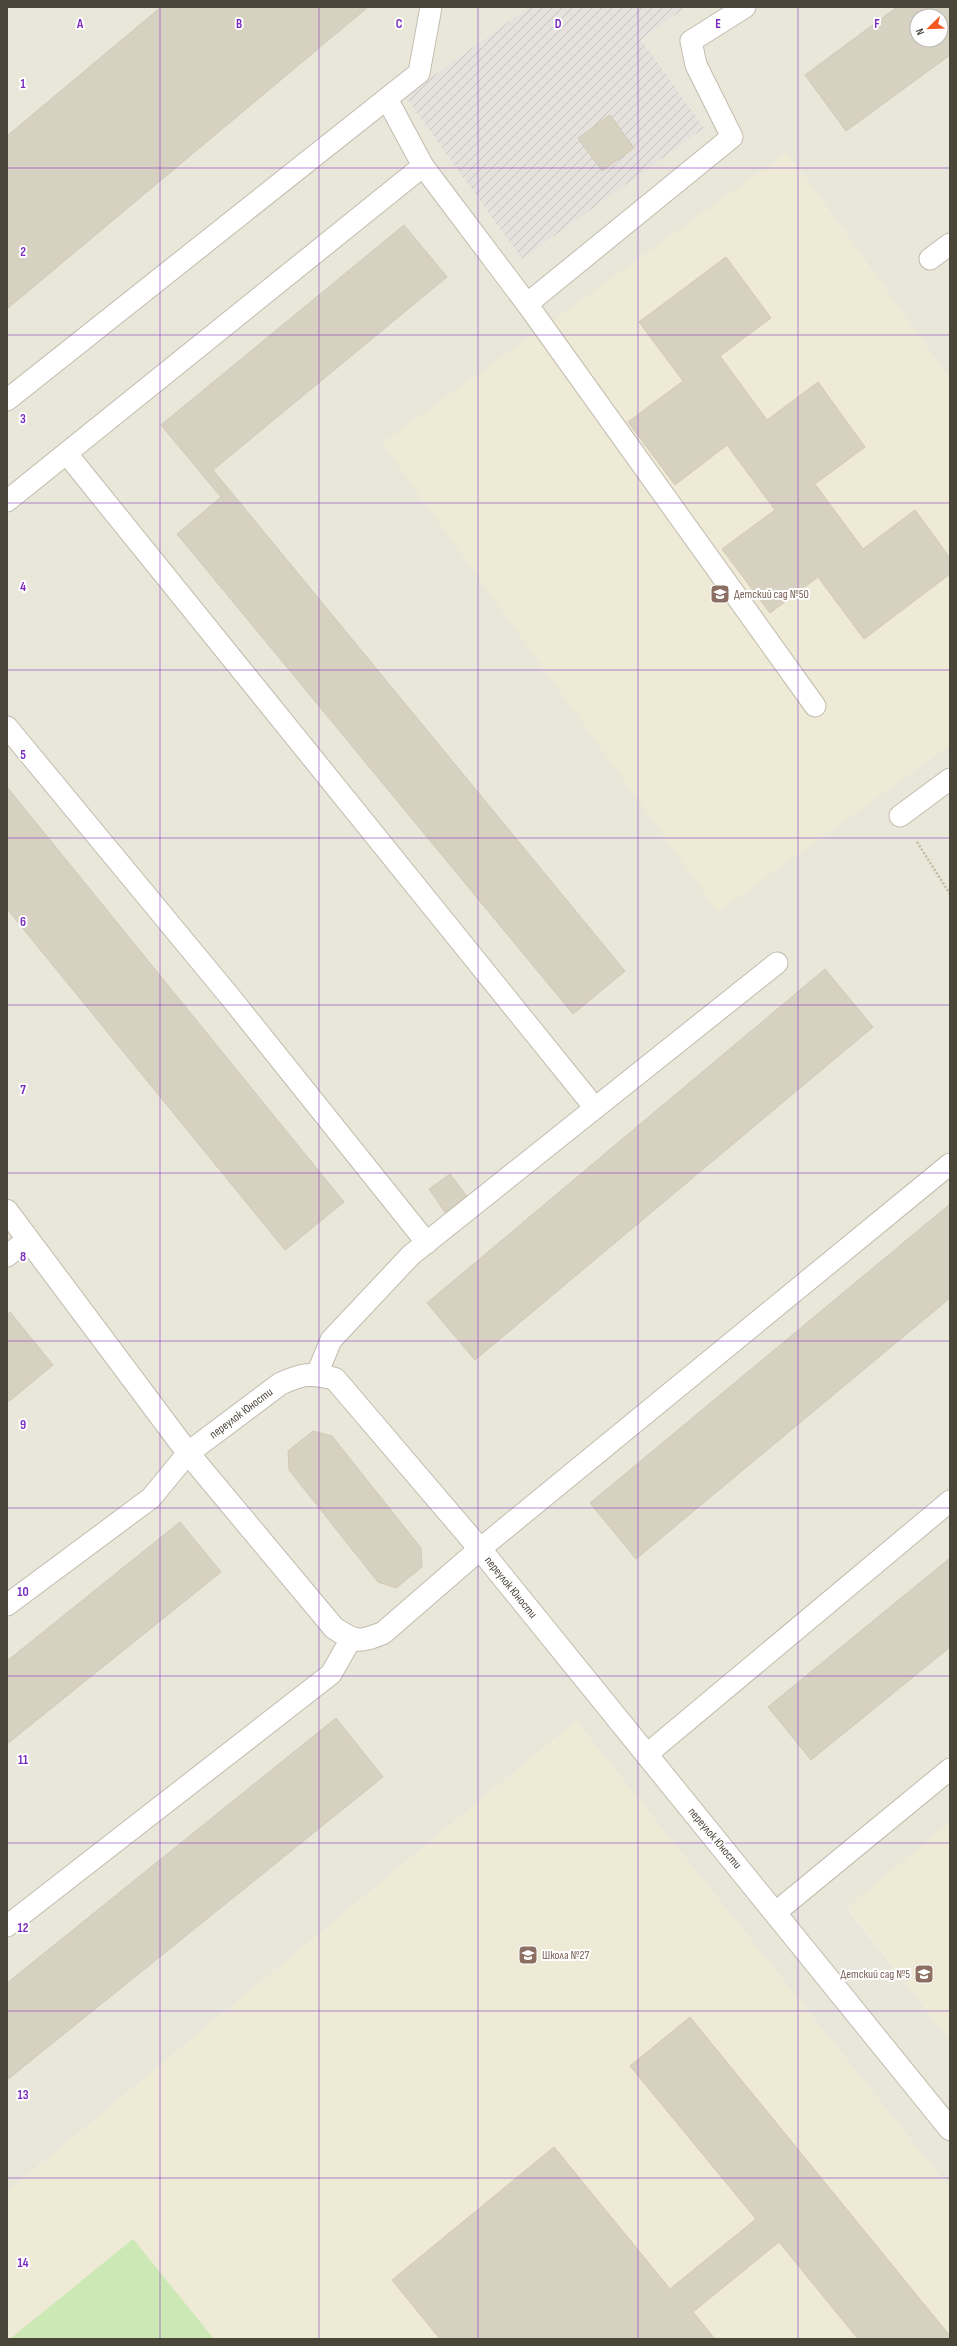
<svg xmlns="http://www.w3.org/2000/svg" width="957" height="2346" viewBox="0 0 957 2346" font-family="'Sofia Sans Condensed',sans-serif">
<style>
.residential{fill:#e9e6da;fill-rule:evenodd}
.industrial{fill:url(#industrial-furrows)}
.education{fill:#eeead6}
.garden{fill:#cce8b5}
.building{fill:#d7d1c1;stroke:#d2c9b4;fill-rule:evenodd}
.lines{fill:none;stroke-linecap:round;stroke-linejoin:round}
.service-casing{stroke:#c1bcae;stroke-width:23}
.minor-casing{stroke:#c1bcae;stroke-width:24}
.path{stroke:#c3ba9f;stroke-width:2.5;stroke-dasharray:2 2;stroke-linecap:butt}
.service{stroke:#fff;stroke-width:21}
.minor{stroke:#fff;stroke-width:22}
.grid{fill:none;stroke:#7b2cbf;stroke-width:1;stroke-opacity:0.55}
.labels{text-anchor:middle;stroke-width:4;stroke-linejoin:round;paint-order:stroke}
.education-label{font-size:12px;fill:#785e54;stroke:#fff;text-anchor:start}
.street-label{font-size:12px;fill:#4a4539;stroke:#fff}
.grid-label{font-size:13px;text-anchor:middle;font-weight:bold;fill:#7b2cbf;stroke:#fff;stroke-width:4;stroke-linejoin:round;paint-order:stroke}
</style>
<defs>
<pattern id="industrial-furrows" width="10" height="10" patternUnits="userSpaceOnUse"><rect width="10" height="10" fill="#e5e2dd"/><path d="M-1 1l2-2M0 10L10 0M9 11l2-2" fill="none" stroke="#c6c3be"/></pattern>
</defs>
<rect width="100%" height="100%" fill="#f5f3ec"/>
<path class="residential" d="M7,7H529L405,97L641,40L686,7H950V379L787,152L718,911L950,745V1822L847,1908L950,2040V2189L576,1721L7,2192ZM917,16H941V40H917Z"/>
<polygon class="industrial" points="529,7 686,7 641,40 704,128 522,259 405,96"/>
<g class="education">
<polygon points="787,152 950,379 950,745 718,912 382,443"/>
<polygon points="576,1721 950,2189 950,2339 7,2339 7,2192"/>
<polygon points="950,1822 950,2040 847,1907"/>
</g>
<polygon class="garden" points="133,2239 214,2339 10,2339"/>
<g class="building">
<polygon points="161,7 368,7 7,309 7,136"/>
<path d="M897,7H950V55L846,131L805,75ZM917,16H941V40H917Z"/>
<polygon points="610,115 634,148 602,171 578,138"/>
<polygon points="404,225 447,277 213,470 625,971 573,1014 177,534 221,497 161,425"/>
<polygon points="726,257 771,318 720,356 767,420 818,382 865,447 815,484 863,549 915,510 950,558 950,574 864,639 818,577 770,613 722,549 775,510 727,445 675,485 628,422 683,381 639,322"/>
<polygon points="7,787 344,1202 285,1250 7,909"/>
<polygon points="825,969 873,1027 475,1360 427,1303"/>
<polygon points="450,1174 471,1202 449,1218 429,1189"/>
<polygon points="950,1204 950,1298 636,1559 590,1503"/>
<polygon points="10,1312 53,1365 7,1403 7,1315"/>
<polygon points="313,1431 332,1436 421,1548 422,1567 396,1588 378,1582 289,1470 288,1451"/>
<polygon points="180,1522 221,1572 7,1744 7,1661"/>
<polygon points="950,1558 950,1647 811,1760 768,1707"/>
<polygon points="336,1718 383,1777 7,2080 7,1983"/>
<polygon points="690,2017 950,2336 950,2339 858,2339 779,2242 693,2312 715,2339 440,2339 392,2280 554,2147 670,2289 756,2219 630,2066"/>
</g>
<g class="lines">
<defs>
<g id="service">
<polyline points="423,166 527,304 815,706"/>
<polyline points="930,259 950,244"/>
<polyline points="527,304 732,137 696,65 691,41 745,7"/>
<polyline points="7,400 419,73 431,7"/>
<polyline points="67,454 595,1108"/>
<polyline points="7,501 423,166 387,99"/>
<polyline points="7,727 231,998 427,1243"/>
<polyline points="900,816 950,779"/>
<polyline points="7,1256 28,1239"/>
<polyline points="317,1374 331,1340 411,1255 777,963"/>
<polyline points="480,1549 950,1164"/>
<polyline points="7,1605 151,1498 188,1453"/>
<polyline points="646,1755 950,1501"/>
<polyline points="776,1912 950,1769"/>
<polyline points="7,1926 331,1674 351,1639"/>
</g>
<g id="minor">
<path d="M7,1211L188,1453L334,1628C356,1642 358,1643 383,1633L480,1549"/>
<path d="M188,1453L280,1384C301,1374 312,1372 335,1379L480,1549L950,2129"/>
</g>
</defs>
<use href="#service" class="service-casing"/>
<use href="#minor" class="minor-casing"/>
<polyline class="path" points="917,842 950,894"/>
<use href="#service" class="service"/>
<use href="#minor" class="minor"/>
</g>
<path class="grid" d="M160,7V2339M319,7V2339M478,7V2339M638,7V2339M798,7V2339M7,168H950M7,335H950M7,503H950M7,670H950M7,838H950M7,1005H950M7,1173H950M7,1341H950M7,1508H950M7,1676H950M7,1843H950M7,2011H950M7,2178H950"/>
<defs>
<symbol id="school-square" viewBox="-11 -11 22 22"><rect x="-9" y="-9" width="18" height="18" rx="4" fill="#8d6e63" stroke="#fff"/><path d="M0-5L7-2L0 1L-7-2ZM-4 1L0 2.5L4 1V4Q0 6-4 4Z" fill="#fff"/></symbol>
</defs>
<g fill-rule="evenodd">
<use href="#school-square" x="709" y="583" width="22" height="22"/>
<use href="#school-square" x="517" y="1944" width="22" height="22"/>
<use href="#school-square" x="913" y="1963" width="22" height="22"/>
</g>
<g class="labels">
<g class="education-label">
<text x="734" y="598">Детский сад №50</text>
<text x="542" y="1959">Школа №27</text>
<text x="910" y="1978" text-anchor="end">Детский сад №5</text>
</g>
<g class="street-label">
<text transform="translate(241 1413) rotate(-37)" y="4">переулок Юности</text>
<text transform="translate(511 1587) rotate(51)" y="4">переулок Юности</text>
<text transform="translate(715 1838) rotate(50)" y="4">переулок Юности</text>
</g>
</g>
<g class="grid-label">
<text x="80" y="28">A</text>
<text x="239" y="28">B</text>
<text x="399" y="28">C</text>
<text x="558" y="28">D</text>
<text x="718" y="28">E</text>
<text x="877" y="28">F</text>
<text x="23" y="88">1</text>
<text x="23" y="256">2</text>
<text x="23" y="423">3</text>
<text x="23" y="591">4</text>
<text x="23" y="759">5</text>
<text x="23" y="926">6</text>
<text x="23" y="1094">7</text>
<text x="23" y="1261">8</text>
<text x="23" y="1429">9</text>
<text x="23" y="1596">10</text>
<text x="23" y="1764">11</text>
<text x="23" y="1932">12</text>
<text x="23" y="2099">13</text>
<text x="23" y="2267">14</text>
</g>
<rect width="957" height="2346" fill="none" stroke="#4a4539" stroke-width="16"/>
<g transform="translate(929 28) rotate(247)"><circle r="19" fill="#ffffff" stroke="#b7b5b0"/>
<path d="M0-3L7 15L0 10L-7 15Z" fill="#f65821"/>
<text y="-6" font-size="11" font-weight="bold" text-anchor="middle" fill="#4a4539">N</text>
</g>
</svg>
